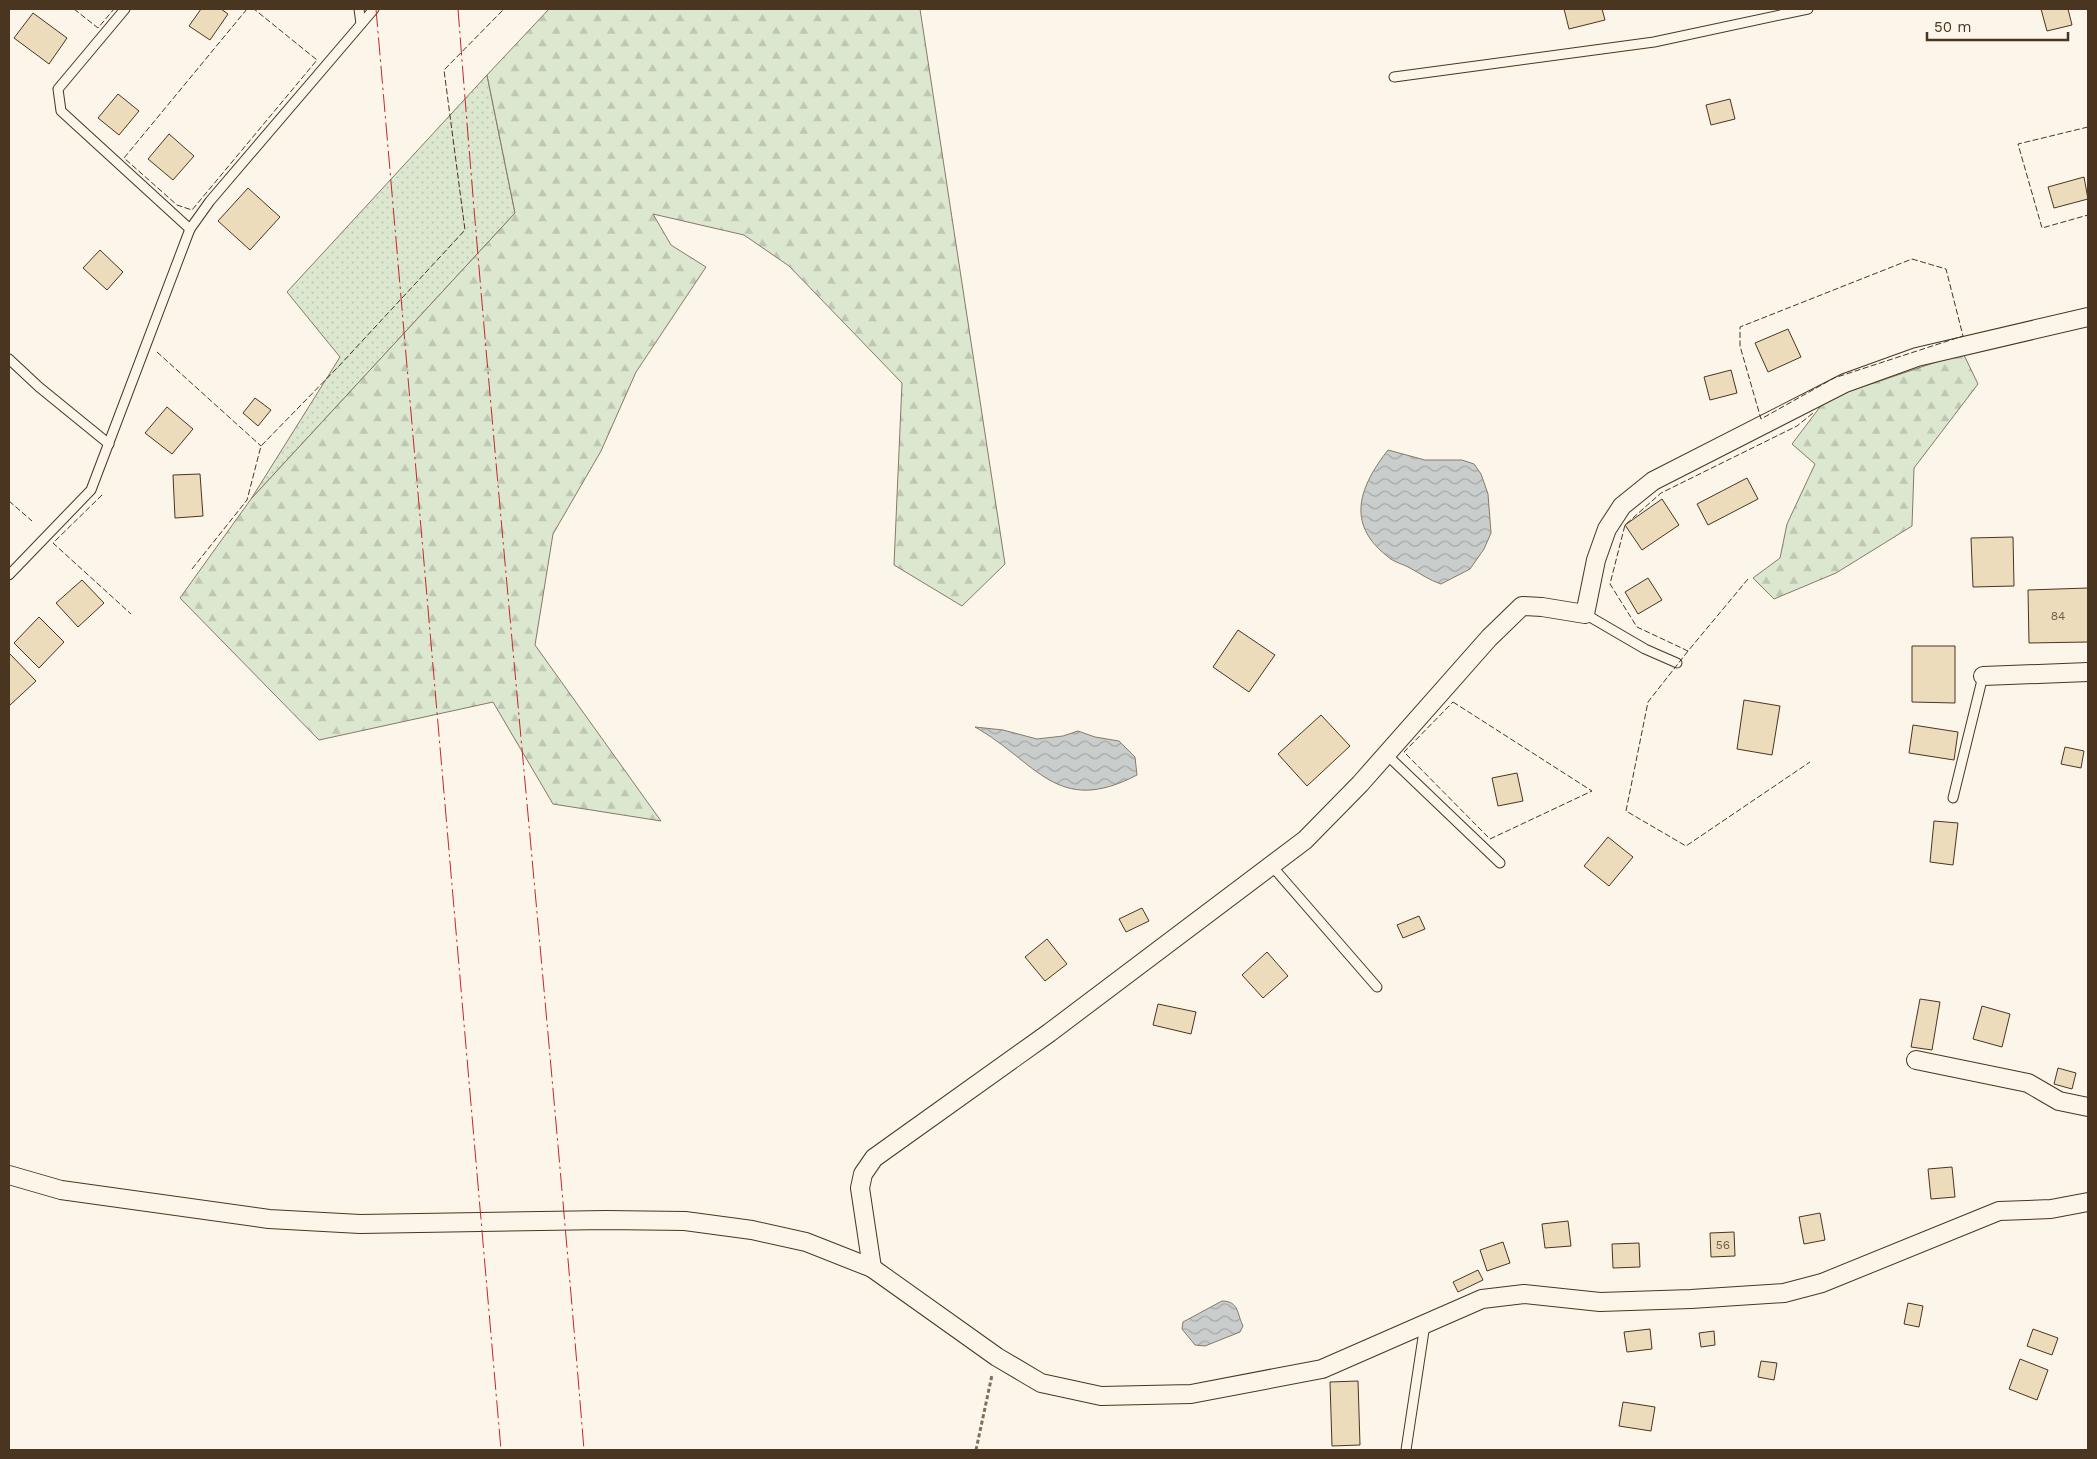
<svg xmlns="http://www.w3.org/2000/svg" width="2097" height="1459" viewBox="0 0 2097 1459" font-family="'Work Sans',sans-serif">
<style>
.grass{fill:url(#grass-dots);stroke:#887966}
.forest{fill:url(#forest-firs);stroke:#887966}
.water{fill:url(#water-waves);stroke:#887966}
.building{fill:#ecdcbc;stroke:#4a3520}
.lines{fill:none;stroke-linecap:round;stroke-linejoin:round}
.service-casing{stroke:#4a3520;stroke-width:11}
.minor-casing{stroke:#4a3520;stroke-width:20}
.path{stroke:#7f6f5c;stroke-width:3;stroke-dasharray:4 2.5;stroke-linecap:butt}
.service{stroke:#fbf6e9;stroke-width:9}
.minor{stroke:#fbf6e9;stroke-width:18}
.fence{stroke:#4a3520;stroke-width:1;stroke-dasharray:6 2.5;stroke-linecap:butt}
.power{stroke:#c62828;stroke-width:1;stroke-dasharray:18 4 2.5 4;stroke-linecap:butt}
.labels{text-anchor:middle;stroke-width:4;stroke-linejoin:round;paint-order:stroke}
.number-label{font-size:12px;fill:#725f47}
</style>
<defs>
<pattern id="grass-dots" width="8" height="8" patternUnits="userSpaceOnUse" patternTransform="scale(1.25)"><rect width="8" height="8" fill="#dce7d0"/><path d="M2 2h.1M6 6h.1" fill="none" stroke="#bec7b2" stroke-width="1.8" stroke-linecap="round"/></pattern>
<pattern id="forest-firs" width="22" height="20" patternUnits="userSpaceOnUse" patternTransform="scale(1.25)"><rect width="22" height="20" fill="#dce7d0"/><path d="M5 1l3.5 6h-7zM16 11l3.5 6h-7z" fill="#bec7b2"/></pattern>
<pattern id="water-waves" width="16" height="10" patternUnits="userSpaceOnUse" patternTransform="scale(1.25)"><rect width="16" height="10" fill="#c9cecd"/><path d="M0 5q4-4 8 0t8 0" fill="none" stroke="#a5a8a6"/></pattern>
</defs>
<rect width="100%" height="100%" fill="#fbf6e9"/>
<polygon class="grass" points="487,75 515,213 251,499 340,357 287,292"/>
<g class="forest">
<polygon points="549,9 920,9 1005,564 962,606 894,565 902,383 789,266 744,235 653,214 671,245 706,267 636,372 601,451 553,534 535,645 661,821 553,804 493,702 319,740 180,598 251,499 515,213 487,75"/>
<polygon points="1963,353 1978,384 1914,468 1912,526 1836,573 1774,599 1753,578 1780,558 1787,524 1815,464 1792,444 1826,399"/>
</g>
<g class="water">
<path d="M1388,450L1425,460H1462L1474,464L1481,474L1488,494L1491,533L1484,549L1470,569L1441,584C1429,580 1421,574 1410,568C1403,564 1393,562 1387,556C1345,523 1360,486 1388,450Z"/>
<path d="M975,727L1003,730L1037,739L1063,736L1078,731L1095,737L1119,741L1135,757L1137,775C1057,817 1037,762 975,727Z"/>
<path d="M1222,1301C1239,1301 1237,1314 1243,1326L1240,1332L1205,1346L1195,1345L1182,1329L1183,1322Z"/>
</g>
<g class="building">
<polygon points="201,9 221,9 228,14 210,40 189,26"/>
<polygon points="1564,9 1602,9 1605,20 1569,29"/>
<polygon points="2041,9 2068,9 2072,25 2047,31"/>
<polygon points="33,13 67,38 49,64 14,38"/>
<polygon points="118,94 139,111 119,135 98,118"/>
<polygon points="1730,99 1735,119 1711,125 1706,105"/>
<polygon points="169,134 194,156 173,180 148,159"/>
<polygon points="2084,177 2088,199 2054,208 2048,187"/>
<polygon points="248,188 280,217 250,250 218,221"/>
<polygon points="100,250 123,272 107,290 83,268"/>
<polygon points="1788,329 1801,357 1768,372 1755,343"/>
<polygon points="1731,370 1737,393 1710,400 1704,377"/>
<polygon points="255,398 271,410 258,426 243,413"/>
<polygon points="167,407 193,429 172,454 145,433"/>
<polygon points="200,474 203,516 175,518 173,475"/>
<polygon points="1747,478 1758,499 1708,525 1697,504"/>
<polygon points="1662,499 1679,525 1642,550 1625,525"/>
<polygon points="2013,537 2014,586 1973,587 1971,538"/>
<polygon points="1648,578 1662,600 1638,614 1625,592"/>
<polygon points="82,580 104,603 78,627 56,603"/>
<polygon points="2088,588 2088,642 2029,643 2028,590"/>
<polygon points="39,617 64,642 39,668 14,643"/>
<polygon points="1238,630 1275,655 1249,692 1213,667"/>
<polygon points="1912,646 1955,646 1955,703 1912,702"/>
<polygon points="9,653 36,681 9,706"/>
<polygon points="1744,700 1780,706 1772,755 1737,749"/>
<polygon points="1321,715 1350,746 1307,786 1278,754"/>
<polygon points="1913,725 1958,732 1954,760 1909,753"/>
<polygon points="2065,747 2084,751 2081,768 2061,764"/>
<polygon points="1517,773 1523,801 1498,806 1492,778"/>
<polygon points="1934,821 1958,823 1953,865 1930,862"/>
<polygon points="1608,837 1633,857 1609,886 1584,866"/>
<polygon points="1142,908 1149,921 1126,932 1119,919"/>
<polygon points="1419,916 1425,929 1403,938 1397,925"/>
<polygon points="1047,939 1067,964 1045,981 1025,957"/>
<polygon points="1267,952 1288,976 1263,998 1242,975"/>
<polygon points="1920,999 1940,1002 1932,1050 1911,1047"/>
<polygon points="1158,1004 1196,1012 1191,1034 1153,1025"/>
<polygon points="1982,1006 2010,1014 2002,1047 1973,1039"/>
<polygon points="2058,1068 2076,1073 2072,1089 2054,1084"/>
<polygon points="1952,1167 1955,1197 1931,1199 1928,1169"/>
<polygon points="1820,1213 1825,1240 1804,1244 1799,1217"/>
<polygon points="1568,1221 1571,1246 1545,1248 1542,1224"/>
<polygon points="1734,1232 1735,1256 1711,1257 1710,1233"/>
<polygon points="1503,1242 1510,1263 1487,1271 1480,1250"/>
<polygon points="1639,1243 1640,1267 1613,1268 1612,1244"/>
<polygon points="1478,1270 1483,1280 1458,1292 1453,1282"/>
<polygon points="1908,1303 1923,1306 1919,1327 1904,1324"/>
<polygon points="1650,1329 1652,1349 1627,1352 1624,1332"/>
<polygon points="2033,1329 2058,1338 2052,1355 2027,1346"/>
<polygon points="1714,1331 1715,1345 1701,1347 1699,1333"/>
<polygon points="2020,1359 2048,1370 2037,1400 2009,1389"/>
<polygon points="1761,1361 1777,1363 1774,1380 1758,1377"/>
<polygon points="1358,1381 1360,1445 1332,1446 1330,1382"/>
<polygon points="1623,1402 1655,1407 1651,1431 1619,1426"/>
</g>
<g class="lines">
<defs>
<g id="service">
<polyline points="125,9 58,89 61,111 190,229"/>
<polyline points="359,9 361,24"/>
<polyline points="1394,77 1654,42 1808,9"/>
<polyline points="9,359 39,387 109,444"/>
<polyline points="9,575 91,490 190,229 210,201 374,9"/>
<polyline points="1585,614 1645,649 1677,663"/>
<polyline points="1387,755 1500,863"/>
<polyline points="1953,798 1983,676"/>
<polyline points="1271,865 1377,987"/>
<polyline points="1406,1450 1425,1324"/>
</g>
<g id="minor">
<polyline points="1983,676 2088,672"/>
<polyline points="1916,1060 2028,1083 2059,1101 2088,1107"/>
<polyline points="9,1175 61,1190 269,1219 360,1224 606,1220 685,1221 752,1230 806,1242 872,1268 997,1357 1041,1383 1101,1396 1191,1394 1322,1369 1482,1299 1524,1294 1600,1302 1691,1299 1784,1293 1822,1283 1999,1211 2051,1209 2088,1202"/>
<polyline points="872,1268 860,1188 863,1174 874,1158 1049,1033 1305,840 1360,784 1489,638 1522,606 1542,607 1585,614 1596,560 1607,529 1622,506 1653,481 1845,383 1917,357 2088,317"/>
</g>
</defs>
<use href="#service" class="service-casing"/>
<use href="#minor" class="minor-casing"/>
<polyline class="path" points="976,1450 992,1375"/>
<use href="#service" class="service"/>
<use href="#minor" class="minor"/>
<g class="fence">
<polyline points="74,9 98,28 114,9"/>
<polyline points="247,9 124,158 177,205 192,210 317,60 254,9"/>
<polyline points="2088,127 2018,144 2042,228 2088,215"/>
<polygon points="1912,259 1946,269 1963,336 1834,378 1761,419 1740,346 1740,327"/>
<polyline points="157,352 261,446"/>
<polyline points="102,495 53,543 131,614"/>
<polyline points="9,501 32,521"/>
<polyline points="192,569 247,500 261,446 339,366 465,230 444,70 504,9"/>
<polyline points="1748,579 1688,651 1637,627 1610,584 1625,525 1661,493 1797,426 1813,413"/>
<polyline points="1688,651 1648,702 1626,811 1686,846 1810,762"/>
<polygon points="1453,702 1592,791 1490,839 1404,752"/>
</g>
<g class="power">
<polyline points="376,9 501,1450"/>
<path d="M458,9C495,490 545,970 584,1450"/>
</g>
</g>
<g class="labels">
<g class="number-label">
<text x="2058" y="620">84</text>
<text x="1723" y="1249">56</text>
</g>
</g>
<rect width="2097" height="1459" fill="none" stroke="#4a3520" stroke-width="20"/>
<path d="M1927 32v8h141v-8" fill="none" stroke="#4a3520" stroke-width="2.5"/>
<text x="1934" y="32" font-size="15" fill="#4a3520" stroke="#fbf6e9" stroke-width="4" paint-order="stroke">50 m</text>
</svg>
